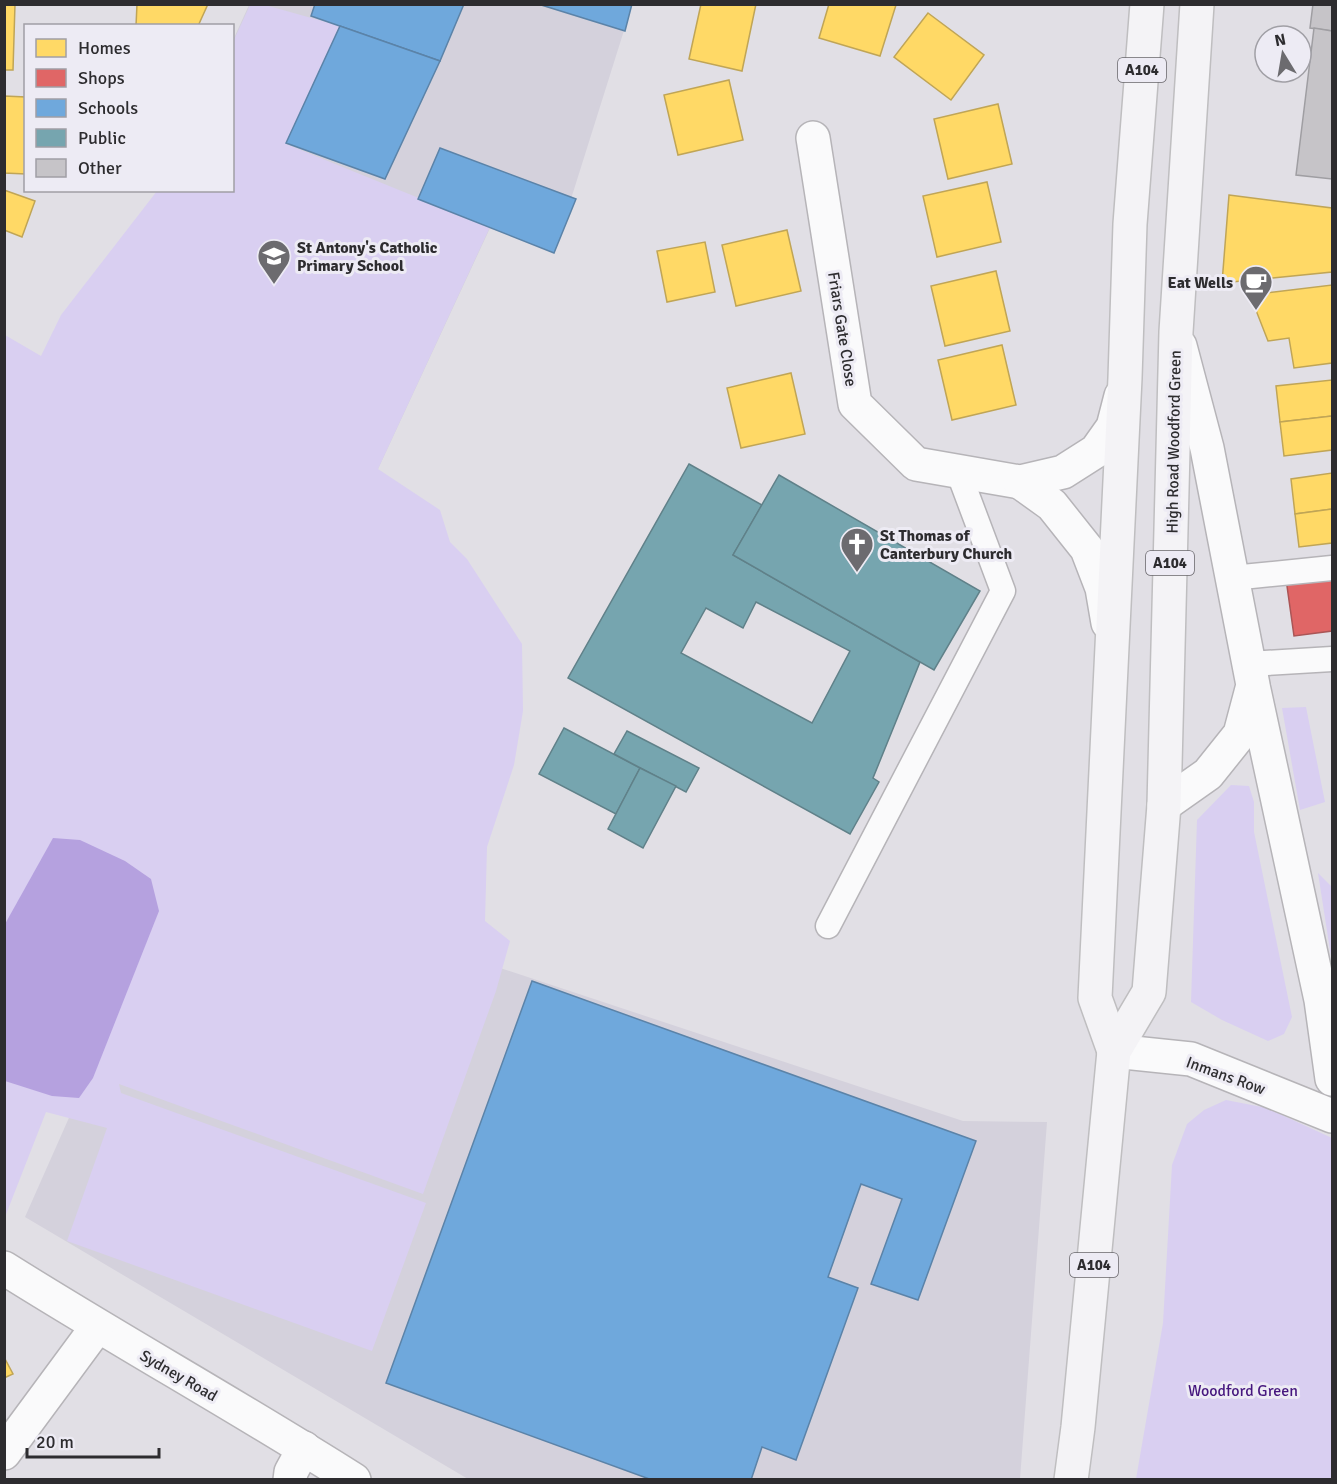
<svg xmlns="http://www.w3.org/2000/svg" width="1337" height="1484" viewBox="0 0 1337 1484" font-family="Signika,sans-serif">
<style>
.built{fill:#d4d1dc}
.green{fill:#d9cff1}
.water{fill:#b5a1df}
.homes{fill:#ffd966;stroke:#c0a556;stroke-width:1.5}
.shops{fill:#e06666;stroke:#aa5556;stroke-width:1.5}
.schools{fill:#6fa8dc;stroke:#5b83a8;stroke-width:1.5}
.public{fill:#76a5af;stroke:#608189;stroke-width:1.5;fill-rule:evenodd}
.building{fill:#c6c4c8;stroke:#9f9ea2;stroke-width:1.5}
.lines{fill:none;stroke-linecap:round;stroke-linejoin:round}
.lane-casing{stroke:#b6b4b8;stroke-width:27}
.street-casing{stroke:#b6b4b8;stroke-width:36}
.primary-casing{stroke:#bfbec0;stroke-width:36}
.lane{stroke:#fafafb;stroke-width:24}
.street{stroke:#fafafb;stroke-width:33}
.primary{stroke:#f4f3f6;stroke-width:33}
.labels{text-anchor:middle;stroke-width:6;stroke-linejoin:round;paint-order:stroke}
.shield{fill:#edebf4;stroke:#67656a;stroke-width:1.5}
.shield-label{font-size:15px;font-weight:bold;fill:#2d2c2f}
.poi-label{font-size:16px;font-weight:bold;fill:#2d2c2f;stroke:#edebf4;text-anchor:start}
.street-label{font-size:16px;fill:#2d2c2f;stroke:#edebf4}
.park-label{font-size:16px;fill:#46177e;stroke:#edebf4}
</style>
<rect width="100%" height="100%" fill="#e1dfe5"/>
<g class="built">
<polygon points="249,5 632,5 554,253 490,228 339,553 232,190 233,40"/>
<polygon points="177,874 488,964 963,1121 1047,1122 1020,1479 468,1479 25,1217"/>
</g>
<g class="green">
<polygon points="250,5 265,5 340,26 286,144 490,227 378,469 440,510 450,542 467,559 522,644 523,711 514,765 487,847 485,921 510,941 496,991 423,1194 119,1084 121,1093 426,1203 372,1351 67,1241 107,1128 46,1112 5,1217 5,335 41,356 61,315 157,191 232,190 233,42"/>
<polygon points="1306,707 1325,802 1300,810 1282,708"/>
<polygon points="1231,785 1249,786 1254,802 1254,832 1292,1017 1284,1034 1268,1041 1222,1020 1191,1002 1197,820"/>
<polygon points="1318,873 1332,887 1332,963"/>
<polygon points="1226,1100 1267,1108 1332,1138 1332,1479 1136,1479 1163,1323 1172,1165 1187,1124 1204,1110"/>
</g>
<polygon class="water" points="53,838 80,840 125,861 151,879 159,911 93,1078 79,1098 52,1096 5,1081 5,924"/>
<g class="homes">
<polygon points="4,4 15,4 13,70 4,70"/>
<polygon points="137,4 208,4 198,26 136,26"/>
<polygon points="701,4 756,4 742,71 689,59"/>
<polygon points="829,4 896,5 880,56 819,38"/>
<polygon points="928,13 984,55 951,100 894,57"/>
<polygon points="729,80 743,140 678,155 664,95"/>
<polygon points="4,96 26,97 26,174 4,173"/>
<polygon points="998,104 1012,164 948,179 934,119"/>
<polygon points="987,182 1001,242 937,257 923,196"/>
<polygon points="4,190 35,201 22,237 4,230"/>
<polygon points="1229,195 1332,208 1332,272 1222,283"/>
<polygon points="787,230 801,291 736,306 722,245"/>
<polygon points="705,242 715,292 667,302 657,251"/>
<polygon points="996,271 1010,331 945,346 931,286"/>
<polygon points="1332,285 1332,363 1294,368 1289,338 1268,341 1250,295"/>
<polygon points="1002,345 1016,405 952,420 938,360"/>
<polygon points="791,373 805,434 741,448 727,388"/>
<polygon points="1332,380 1332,416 1280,422 1276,386"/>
<polygon points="1332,416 1332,450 1284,456 1280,422"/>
<polygon points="1332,473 1332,509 1295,514 1291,479"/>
<polygon points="1332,509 1332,543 1299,547 1295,514"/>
<polygon points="4,1357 13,1374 4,1378"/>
</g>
<polygon class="shops" points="1332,573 1332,631 1294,636 1286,579"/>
<g class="schools">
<polygon points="315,4 464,4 440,61 311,16"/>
<polygon points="538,4 632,4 625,31"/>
<polygon points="340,26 440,61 385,179 286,143"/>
<polygon points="440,148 576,199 554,253 418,199"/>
<polygon points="532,981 976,1141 918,1300 871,1284 902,1199 861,1184 828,1277 858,1288 796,1460 762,1447 751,1480 652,1480 386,1383"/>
</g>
<g class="public">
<path d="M689,464L762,505L733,555L920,662L873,778L879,782L850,834L568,678ZM756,602L850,651L812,723L681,653L706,608L743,628Z"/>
<polygon points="779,475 980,591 934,670 733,555"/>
<polygon points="564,728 640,768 616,814 539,774"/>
<polygon points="627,731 699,768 686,792 614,754"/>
<polygon points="640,768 676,786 643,848 608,829"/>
</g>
<g class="building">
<polygon points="1313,4 1332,4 1332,31 1310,28"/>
<polygon points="1314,28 1332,31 1332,179 1296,175"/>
</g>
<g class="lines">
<defs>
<g id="lane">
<polyline points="1232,578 1332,568"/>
<polyline points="1249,664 1332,659"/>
<polyline points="828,926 1003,591 958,471"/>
</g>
<g id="street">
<polyline points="813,138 855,404 916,464 1020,482 1063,472 1096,451 1113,427 1121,396"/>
<polyline points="1020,482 1052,505 1087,549 1102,588 1108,623"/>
<polyline points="1254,690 1321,1000 1332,1079"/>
<polyline points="1164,805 1208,774 1240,734 1253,685 1207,448 1180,346"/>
<polyline points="1114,1051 1191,1059 1332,1116"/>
<path d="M4,1268C120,1341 239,1407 354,1480"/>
<polyline points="4,1453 97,1327"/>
<polyline points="290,1480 291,1472 304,1448"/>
</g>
<g id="primary">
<polyline points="1114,1051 1095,998 1125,378 1130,224 1147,4"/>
<polyline points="1071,1480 1078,1427 1114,1051 1149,992 1164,805 1176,332 1197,4"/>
</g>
</defs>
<use href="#lane" class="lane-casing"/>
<use href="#street" class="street-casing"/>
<use href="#primary" class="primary-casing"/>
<use href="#lane" class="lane"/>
<use href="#street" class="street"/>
<use href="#primary" class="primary"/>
</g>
<defs>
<symbol id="school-pin" viewBox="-11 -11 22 30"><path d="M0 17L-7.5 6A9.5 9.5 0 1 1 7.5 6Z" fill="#6c6b6f" stroke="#edebf4"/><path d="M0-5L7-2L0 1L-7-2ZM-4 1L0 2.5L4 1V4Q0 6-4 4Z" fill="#fff"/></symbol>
<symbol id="cafe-pin" viewBox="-11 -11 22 30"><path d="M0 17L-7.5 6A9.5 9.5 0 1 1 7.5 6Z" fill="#6c6b6f" stroke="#edebf4"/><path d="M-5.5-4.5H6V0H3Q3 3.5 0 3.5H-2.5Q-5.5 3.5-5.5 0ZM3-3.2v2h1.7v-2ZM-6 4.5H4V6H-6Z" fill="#fff"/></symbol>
<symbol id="church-pin" viewBox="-11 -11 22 30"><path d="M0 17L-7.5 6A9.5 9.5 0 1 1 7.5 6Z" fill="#6c6b6f" stroke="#edebf4"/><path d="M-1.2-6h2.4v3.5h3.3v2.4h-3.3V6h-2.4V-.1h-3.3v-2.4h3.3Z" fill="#fff"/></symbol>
</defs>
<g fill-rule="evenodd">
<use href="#school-pin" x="255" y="237" width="38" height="52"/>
<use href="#cafe-pin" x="1237" y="263" width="38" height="52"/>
<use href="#church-pin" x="838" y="525" width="38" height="52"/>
</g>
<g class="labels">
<g class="shield">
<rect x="1118" y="58" width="48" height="24" rx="4.5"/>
<rect x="1146" y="551" width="48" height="24" rx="4.5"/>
<rect x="1070" y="1253" width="48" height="24" rx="4.5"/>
</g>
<g class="shield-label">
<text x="1142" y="75">A104</text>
<text x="1170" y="568">A104</text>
<text x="1094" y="1270">A104</text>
</g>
<g class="poi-label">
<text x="297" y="253">St Antony's Catholic<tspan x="297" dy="18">Primary School</tspan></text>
<text x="1233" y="288" text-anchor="end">Eat Wells</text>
<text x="880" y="541">St Thomas of<tspan x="880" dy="18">Canterbury Church</tspan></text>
</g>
<g class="street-label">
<text transform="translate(843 329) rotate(81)" y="6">Friars Gate Close</text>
<text transform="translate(1173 442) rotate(-89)" y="6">High Road Woodford Green</text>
<text transform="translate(1226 1075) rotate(20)" y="6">Inmans Row</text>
<text transform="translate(179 1375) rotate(30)" y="6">Sydney Road</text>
</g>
<g class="park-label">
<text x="1243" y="1396">Woodford Green</text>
</g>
</g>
<rect width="1337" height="1484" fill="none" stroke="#2d2c2f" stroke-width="12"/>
<rect x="24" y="24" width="210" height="168" fill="#edebf4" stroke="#a09fa5" stroke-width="1.5"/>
<rect x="36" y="39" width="30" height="18" fill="#ffd966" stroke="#a09fa5" stroke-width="1.5"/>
<text x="78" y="54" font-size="18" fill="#2d2c2f">Homes</text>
<rect x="36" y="69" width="30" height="18" fill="#e06666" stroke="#a09fa5" stroke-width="1.5"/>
<text x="78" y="84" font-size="18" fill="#2d2c2f">Shops</text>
<rect x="36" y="99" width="30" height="18" fill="#6fa8dc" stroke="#a09fa5" stroke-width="1.5"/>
<text x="78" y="114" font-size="18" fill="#2d2c2f">Schools</text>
<rect x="36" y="129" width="30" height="18" fill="#76a5af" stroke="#a09fa5" stroke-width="1.5"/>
<text x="78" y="144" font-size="18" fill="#2d2c2f">Public</text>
<rect x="36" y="159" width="30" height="18" fill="#c6c4c8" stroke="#a09fa5" stroke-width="1.5"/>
<text x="78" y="174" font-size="18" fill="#2d2c2f">Other</text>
<g transform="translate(1283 54) rotate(349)"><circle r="28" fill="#edebf4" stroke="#a09fa5" stroke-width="1.5"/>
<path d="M0-4.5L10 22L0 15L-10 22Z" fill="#6c6b6f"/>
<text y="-9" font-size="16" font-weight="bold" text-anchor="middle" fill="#2d2c2f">N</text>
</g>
<path d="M27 1448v9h132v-9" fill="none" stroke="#2d2c2f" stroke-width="3"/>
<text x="36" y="1448" font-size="18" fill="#2d2c2f" stroke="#edebf4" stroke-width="4.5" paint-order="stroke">20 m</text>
</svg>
